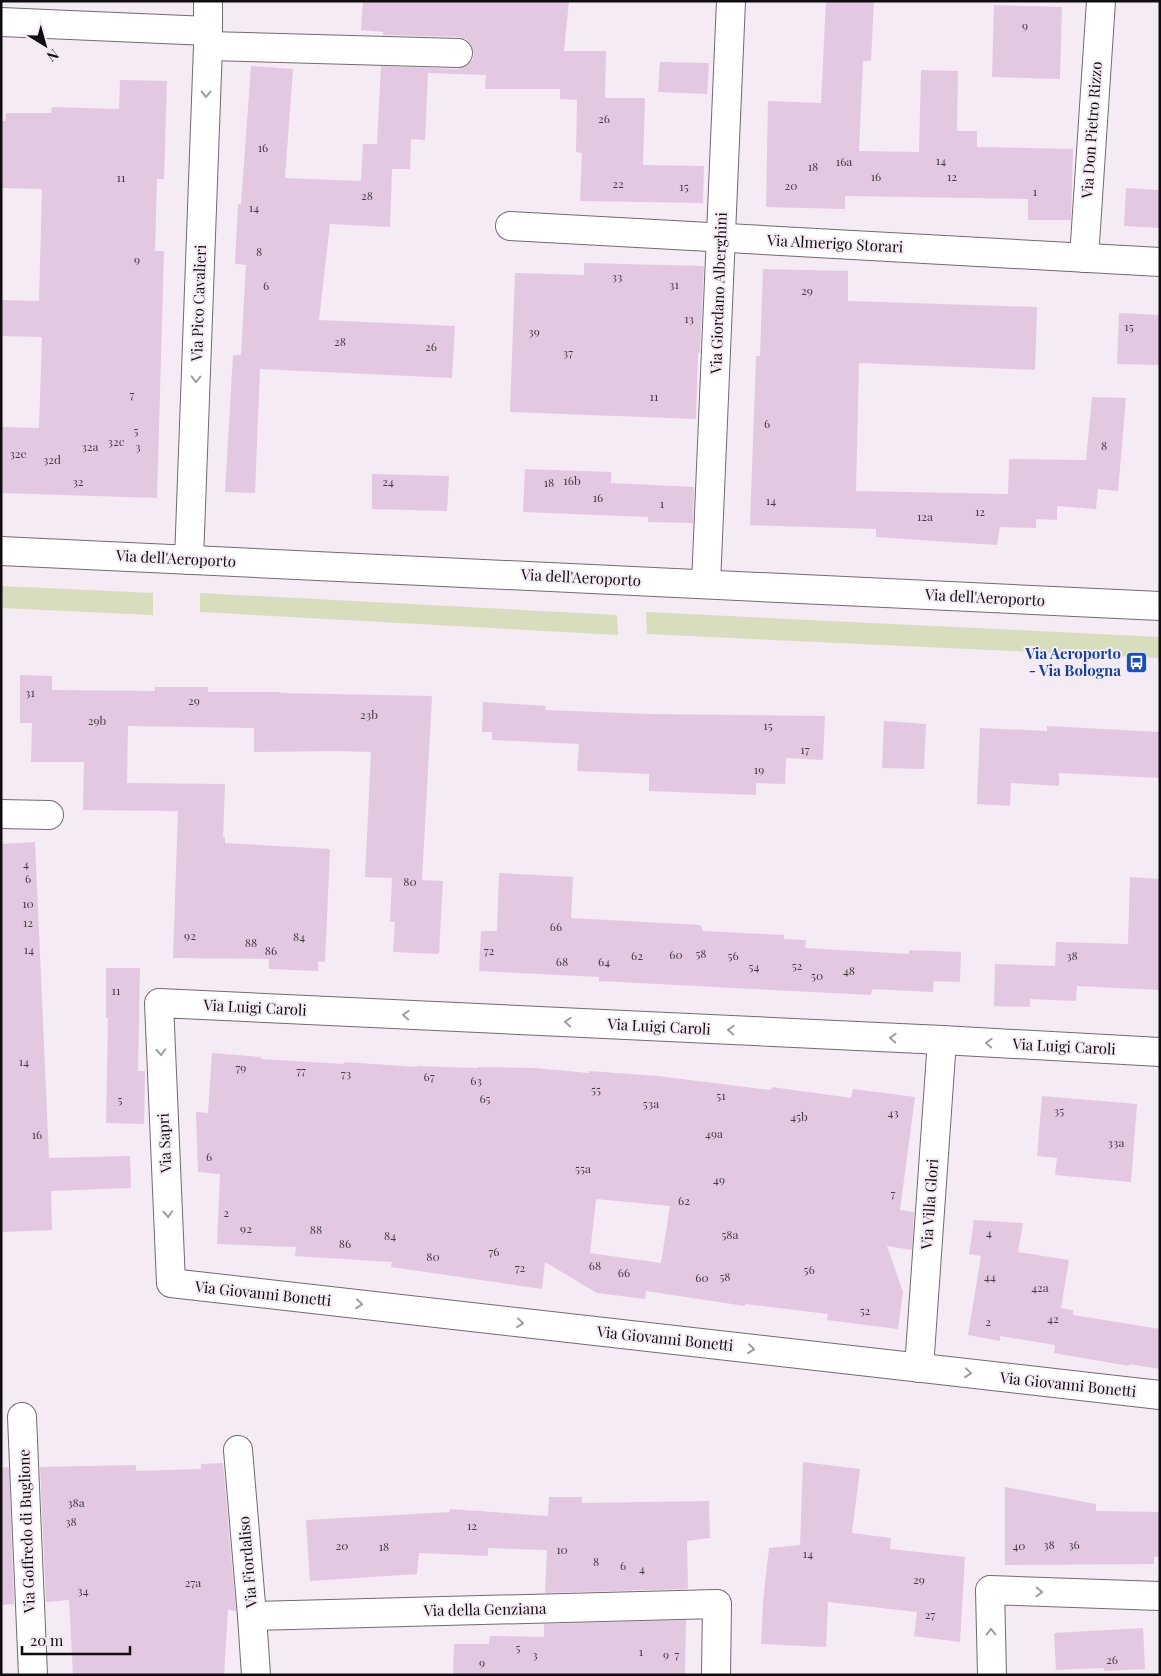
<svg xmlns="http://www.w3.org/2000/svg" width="1161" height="1676" viewBox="0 0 1161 1676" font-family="'Playfair Display',serif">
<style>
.green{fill:#d7ddbd}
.building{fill:#e3c8e1;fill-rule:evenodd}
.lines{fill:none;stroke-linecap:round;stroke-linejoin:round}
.minor-casing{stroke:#726a71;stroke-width:30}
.minor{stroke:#fff;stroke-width:28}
.oneway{stroke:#9f9e9f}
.labels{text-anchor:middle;stroke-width:4;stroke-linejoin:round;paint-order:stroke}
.number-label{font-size:12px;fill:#453c44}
.street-label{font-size:15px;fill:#100d10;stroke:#f5ebf4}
.transit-label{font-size:15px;font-weight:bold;fill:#164399;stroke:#f5ebf4;text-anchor:end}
</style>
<rect width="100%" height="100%" fill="#f5ebf4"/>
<g class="green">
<polygon points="1,586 153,593 153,615 1,608"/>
<polygon points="200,593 617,615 618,635 200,612"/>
<polygon points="646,612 1160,637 1160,658 647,634"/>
</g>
<g class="building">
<polygon points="363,1 569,1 564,51 606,51 605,98 645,98 643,165 704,166 703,203 580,201 582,153 576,152 577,100 560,99 560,89 485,89 486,75 428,73 425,140 411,139 410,169 392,169 390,227 330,224 319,320 455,326 452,378 260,369 255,493 225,492 233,355 241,355 246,265 235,264 238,204 241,204 251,66 293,69 285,178 361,181 363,144 377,144 381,66 458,69 466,66 472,61 474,54 471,45 466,39 459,37 383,35 383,32 361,30"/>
<polygon points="826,1 874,1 871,61 863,61 859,151 919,152 921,70 958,71 957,131 977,131 977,147 1073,149 1071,220 1028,220 1028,199 845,196 845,209 766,207 768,101 821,103"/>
<polygon points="994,5 1062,7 1060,79 992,77"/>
<polygon points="660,62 709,63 707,94 658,92"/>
<polygon points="120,80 167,81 164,179 157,179 155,251 164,251 157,498 1,493 1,427 39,428 42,337 1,336 1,300 39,301 42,189 1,188 1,121 5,121 6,113 51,113 52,107 119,109"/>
<polygon points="1126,188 1160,190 1160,228 1124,226"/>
<polygon points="584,263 704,266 700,353 698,353 696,419 510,412 515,273 584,275"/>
<polygon points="763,269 848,271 848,301 1037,307 1035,370 859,363 856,491 1008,494 1009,459 1086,460 1092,397 1126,398 1118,491 1098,489 1096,509 1057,506 1057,520 1036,519 1036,528 1000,527 997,545 876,537 876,529 750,525 756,356 760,356"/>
<polygon points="1119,313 1160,315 1160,365 1117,364"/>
<polygon points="525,469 611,472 611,483 694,487 693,523 648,522 648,517 523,512"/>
<polygon points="372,474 449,476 447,511 372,509"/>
<polygon points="20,675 52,676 52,690 155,691 155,687 208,687 208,692 280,692 280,693 432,696 422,880 443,881 439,954 393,952 395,922 390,922 392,878 365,877 371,752 338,751 254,752 254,728 128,726 127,783 225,784 223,837 225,837 225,843 330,849 325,962 318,961 318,971 269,969 269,959 173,958 178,811 83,810 84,762 31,762 32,723 20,723"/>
<polygon points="483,702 546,706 545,710 650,714 825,716 823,760 786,758 785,784 756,783 756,795 649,791 649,774 577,771 579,744 492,740 492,732 482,732"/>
<polygon points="884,721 926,724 924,769 882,768"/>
<polygon points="1047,726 1160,732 1160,778 1059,773 1059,786 1011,783 1010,806 977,804 980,728 1047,731"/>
<polygon points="35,842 49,1158 130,1156 131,1188 51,1191 52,1230 1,1232 1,844"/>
<polygon points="499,873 573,877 571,918 700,925 703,931 784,935 784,939 806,940 805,948 909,954 909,950 961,952 960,982 934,981 933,992 872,989 871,995 599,981 599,977 479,971 481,931 497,931"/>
<polygon points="1130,877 1160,879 1160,990 1077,986 1076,1001 1030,999 1030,1007 994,1006 995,964 1055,966 1056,942 1128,944"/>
<polygon points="106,968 140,968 138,1071 145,1071 144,1124 106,1123 108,1018 106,1018"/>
<path d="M212,1053L261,1057V1059L344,1064V1062L417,1067V1066L478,1068V1067L535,1068L589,1073V1071L658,1076L771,1090L772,1087L851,1098L853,1089L915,1097L900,1210L914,1212L912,1250L887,1246L903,1292L898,1329L827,1320L828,1314L745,1304V1306L646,1291L645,1299L597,1293L545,1262L542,1289L391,1267L392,1262L295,1256L296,1247L217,1244L220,1174L198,1172L196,1112L208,1113ZM596,1199L670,1206L661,1263L590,1253Z"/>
<polygon points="1042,1096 1137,1104 1131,1182 1055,1175 1057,1158 1037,1156"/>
<polygon points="974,1220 1023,1223 1018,1252 1069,1260 1061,1308 1073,1310 1073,1315 1160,1329 1160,1369 1129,1364 1129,1366 1054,1353 1055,1345 1000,1336 1000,1341 968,1335 981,1256 969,1254"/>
<polygon points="803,1462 860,1469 852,1533 891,1538 890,1549 965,1557 960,1642 914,1636 917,1612 828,1602 826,1647 761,1644 763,1602 769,1548 800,1545"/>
<polygon points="223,1463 236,1611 228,1610 224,1675 73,1675 69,1600 46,1602 40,1467 136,1465 136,1471 201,1469 201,1464"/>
<polygon points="9,1467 14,1604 1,1605 1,1468"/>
<polygon points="1005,1487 1096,1504 1096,1511 1160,1512 1160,1557 1154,1557 1154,1564 1005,1565"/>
<polygon points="549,1497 582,1497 582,1503 709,1501 710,1538 687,1541 688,1588 686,1589 545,1593 547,1550 488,1548 488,1556 419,1553 417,1574 310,1581 306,1520 449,1512 450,1509 548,1516"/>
<polygon points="686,1620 685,1675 453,1675 454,1644 489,1644 490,1636 544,1637 544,1624"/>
<polygon points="1143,1628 1145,1669 1104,1671 1104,1668 1056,1670 1054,1633"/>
</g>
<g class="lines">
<defs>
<g id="minor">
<polyline points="1,22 208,31"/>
<polyline points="208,46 458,53"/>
<polyline points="510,226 1160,262"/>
<polyline points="1084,258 1101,1"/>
<polyline points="1,551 1160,606"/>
<polyline points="189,560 208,46 208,1"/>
<polyline points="706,584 731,1"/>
<polyline points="1,814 49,815"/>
<polyline points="1160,1052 942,1040 159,1003 171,1283 1160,1395"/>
<polyline points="919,1368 942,1040"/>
<polyline points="22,1417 33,1675"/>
<polyline points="238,1450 252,1616 256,1675"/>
<polyline points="252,1616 717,1604 716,1675"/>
<polyline points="992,1675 990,1590 1160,1596"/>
</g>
</defs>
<use href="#minor" class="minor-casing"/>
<use href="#minor" class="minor"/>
</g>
<defs><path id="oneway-chevron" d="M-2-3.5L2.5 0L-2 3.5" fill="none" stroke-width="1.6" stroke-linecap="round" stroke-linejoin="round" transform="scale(1.25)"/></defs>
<g class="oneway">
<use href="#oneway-chevron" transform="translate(206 94) rotate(92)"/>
<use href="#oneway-chevron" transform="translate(196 379) rotate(92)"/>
<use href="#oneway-chevron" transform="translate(406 1015) rotate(-177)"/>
<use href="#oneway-chevron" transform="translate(568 1022) rotate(-177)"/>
<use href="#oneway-chevron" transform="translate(731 1030) rotate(-177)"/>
<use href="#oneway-chevron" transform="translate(893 1038) rotate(-177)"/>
<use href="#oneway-chevron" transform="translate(989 1043) rotate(-177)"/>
<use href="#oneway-chevron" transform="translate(161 1052) rotate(87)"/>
<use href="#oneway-chevron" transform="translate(168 1214) rotate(87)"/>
<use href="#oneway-chevron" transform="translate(359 1304) rotate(6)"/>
<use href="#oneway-chevron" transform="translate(520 1323) rotate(6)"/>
<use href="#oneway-chevron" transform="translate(751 1349) rotate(6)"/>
<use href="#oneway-chevron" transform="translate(968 1373) rotate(6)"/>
<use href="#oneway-chevron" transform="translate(1039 1592) rotate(2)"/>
<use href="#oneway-chevron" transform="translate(991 1632) rotate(-91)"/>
</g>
<defs>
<symbol id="bus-square" viewBox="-11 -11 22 22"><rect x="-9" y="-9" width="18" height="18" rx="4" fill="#1a4fb4" stroke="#f5ebf4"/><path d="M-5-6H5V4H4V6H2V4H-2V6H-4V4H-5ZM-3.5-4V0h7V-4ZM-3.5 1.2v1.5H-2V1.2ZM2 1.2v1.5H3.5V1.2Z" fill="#fff"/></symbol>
</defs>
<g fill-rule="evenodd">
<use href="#bus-square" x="1124" y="650" width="25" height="25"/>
</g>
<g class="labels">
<g class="number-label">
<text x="1025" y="30">9</text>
<text x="604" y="123">26</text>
<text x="263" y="152">16</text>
<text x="941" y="165">14</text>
<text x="844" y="166">16a</text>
<text x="813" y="171">18</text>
<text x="876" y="181">16</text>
<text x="952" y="181">12</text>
<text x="121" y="182">11</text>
<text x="618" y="188">22</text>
<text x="791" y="190">20</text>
<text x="684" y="191">15</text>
<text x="1035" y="196">1</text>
<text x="367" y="200">28</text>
<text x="254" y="212">14</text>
<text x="259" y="256">8</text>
<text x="137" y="264">9</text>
<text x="617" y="281">33</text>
<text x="674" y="289">31</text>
<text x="266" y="290">6</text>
<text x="807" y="295">29</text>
<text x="689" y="323">13</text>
<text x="1129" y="331">15</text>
<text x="534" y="336">39</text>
<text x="340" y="346">28</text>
<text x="431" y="351">26</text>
<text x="568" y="357">37</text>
<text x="132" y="399">7</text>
<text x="654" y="401">11</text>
<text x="767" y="428">6</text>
<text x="136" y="435">5</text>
<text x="116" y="446">32c</text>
<text x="1104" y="450">8</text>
<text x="90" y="451">32a</text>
<text x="138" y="451">3</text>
<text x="18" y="458">32e</text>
<text x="52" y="464">32d</text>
<text x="572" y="485">16b</text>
<text x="78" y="486">32</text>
<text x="388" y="486">24</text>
<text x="549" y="487">18</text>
<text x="598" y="502">16</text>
<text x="771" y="505">14</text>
<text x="662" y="508">1</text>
<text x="980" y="516">12</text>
<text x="925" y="521">12a</text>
<text x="30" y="697">31</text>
<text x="194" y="705">29</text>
<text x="369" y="719">23b</text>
<text x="97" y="725">29b</text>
<text x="768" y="730">15</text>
<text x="805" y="754">17</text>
<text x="759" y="774">19</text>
<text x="26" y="868">4</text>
<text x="28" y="883">6</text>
<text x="410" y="886">80</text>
<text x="28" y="908">10</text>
<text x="28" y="927">12</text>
<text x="556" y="931">66</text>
<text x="190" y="940">92</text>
<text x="299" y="941">84</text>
<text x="251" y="947">88</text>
<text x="29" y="954">14</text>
<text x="271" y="955">86</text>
<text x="489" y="955">72</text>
<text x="701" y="958">58</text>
<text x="676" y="959">60</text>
<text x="637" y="960">62</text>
<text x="733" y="960">56</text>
<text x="1072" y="960">38</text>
<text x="562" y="966">68</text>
<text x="604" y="966">64</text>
<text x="797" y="970">52</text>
<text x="754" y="971">54</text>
<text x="849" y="975">48</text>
<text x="817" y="980">50</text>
<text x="116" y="995">11</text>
<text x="24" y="1066">14</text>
<text x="241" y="1072">79</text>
<text x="301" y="1075">77</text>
<text x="346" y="1078">73</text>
<text x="429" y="1081">67</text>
<text x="476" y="1085">63</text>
<text x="596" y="1094">55</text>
<text x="721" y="1100">51</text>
<text x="485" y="1103">65</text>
<text x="120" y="1104">5</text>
<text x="651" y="1108">53a</text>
<text x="1059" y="1115">35</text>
<text x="893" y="1117">43</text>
<text x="799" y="1121">45b</text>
<text x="714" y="1138">49a</text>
<text x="37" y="1139">16</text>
<text x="1116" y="1147">33a</text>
<text x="209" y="1161">6</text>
<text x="583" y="1173">55a</text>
<text x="719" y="1184">49</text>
<text x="893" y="1198">7</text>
<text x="684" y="1205">62</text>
<text x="226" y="1217">2</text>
<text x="246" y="1233">92</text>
<text x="316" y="1234">88</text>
<text x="989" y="1237">4</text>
<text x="730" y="1239">58a</text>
<text x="390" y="1240">84</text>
<text x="345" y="1248">86</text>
<text x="494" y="1256">76</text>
<text x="433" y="1261">80</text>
<text x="595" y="1270">68</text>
<text x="520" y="1272">72</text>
<text x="809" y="1274">56</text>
<text x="624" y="1277">66</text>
<text x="725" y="1281">58</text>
<text x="990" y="1281">44</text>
<text x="702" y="1282">60</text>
<text x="1040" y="1292">42a</text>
<text x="865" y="1315">52</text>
<text x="1053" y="1323">42</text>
<text x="988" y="1326">2</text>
<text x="76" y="1507">38a</text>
<text x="71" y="1526">38</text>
<text x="472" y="1530">12</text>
<text x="1049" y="1549">38</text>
<text x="1074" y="1549">36</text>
<text x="342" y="1550">20</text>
<text x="1019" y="1550">40</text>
<text x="384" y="1551">18</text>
<text x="562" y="1554">10</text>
<text x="808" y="1558">14</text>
<text x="596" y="1566">8</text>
<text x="623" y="1570">6</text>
<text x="642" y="1573">4</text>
<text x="919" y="1584">29</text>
<text x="193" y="1587">27a</text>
<text x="83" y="1595">34</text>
<text x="930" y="1619">27</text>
<text x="518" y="1652">5</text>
<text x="641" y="1656">1</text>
<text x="535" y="1659">3</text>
<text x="666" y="1659">9</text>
<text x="677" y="1659">7</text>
<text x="1112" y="1664">26</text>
<text x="482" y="1667">9</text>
</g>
<g class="street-label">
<text transform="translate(1092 130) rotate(-86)" y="5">Via Don Pietro Rizzo</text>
<text transform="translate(835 244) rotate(3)" y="5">Via Almerigo Storari</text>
<text transform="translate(719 293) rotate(-88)" y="5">Via Giordano Alberghini</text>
<text transform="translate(199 303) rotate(-88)" y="5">Via Pico Cavalieri</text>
<text transform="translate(176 559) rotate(3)" y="5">Via dell'Aeroporto</text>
<text transform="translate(581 578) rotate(3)" y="5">Via dell'Aeroporto</text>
<text transform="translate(985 598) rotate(3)" y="5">Via dell'Aeroporto</text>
<text transform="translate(255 1008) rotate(3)" y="5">Via Luigi Caroli</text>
<text transform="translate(659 1027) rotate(3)" y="5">Via Luigi Caroli</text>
<text transform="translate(1064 1047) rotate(3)" y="5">Via Luigi Caroli</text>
<text transform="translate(165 1143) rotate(-93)" y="5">Via Sapri</text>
<text transform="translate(930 1204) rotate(-86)" y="5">Via Villa Glori</text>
<text transform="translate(263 1294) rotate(6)" y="5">Via Giovanni Bonetti</text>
<text transform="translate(665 1339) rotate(6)" y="5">Via Giovanni Bonetti</text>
<text transform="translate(1068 1385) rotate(6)" y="5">Via Giovanni Bonetti</text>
<text transform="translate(27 1531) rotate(-92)" y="5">Via Goffredo di Buglione</text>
<text transform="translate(248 1562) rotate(-95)" y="5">Via Fiordaliso</text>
<text transform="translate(485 1610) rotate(-1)" y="5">Via della Genziana</text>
</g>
<g class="transit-label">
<text x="1121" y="659">Via Aeroporto<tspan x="1121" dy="17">- Via Bologna</tspan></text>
</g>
</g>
<rect width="1161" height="1676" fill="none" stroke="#100d10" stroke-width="5"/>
<g transform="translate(45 45) rotate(143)" stroke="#f5ebf4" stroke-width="4" paint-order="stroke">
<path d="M0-4L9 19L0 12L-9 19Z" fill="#100d10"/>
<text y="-8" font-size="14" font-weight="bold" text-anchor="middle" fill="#100d10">N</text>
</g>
<path d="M22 1646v8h108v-8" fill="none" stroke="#100d10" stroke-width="2.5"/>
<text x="30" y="1646" font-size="15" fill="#100d10" stroke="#f5ebf4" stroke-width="4" paint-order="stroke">20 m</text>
</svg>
